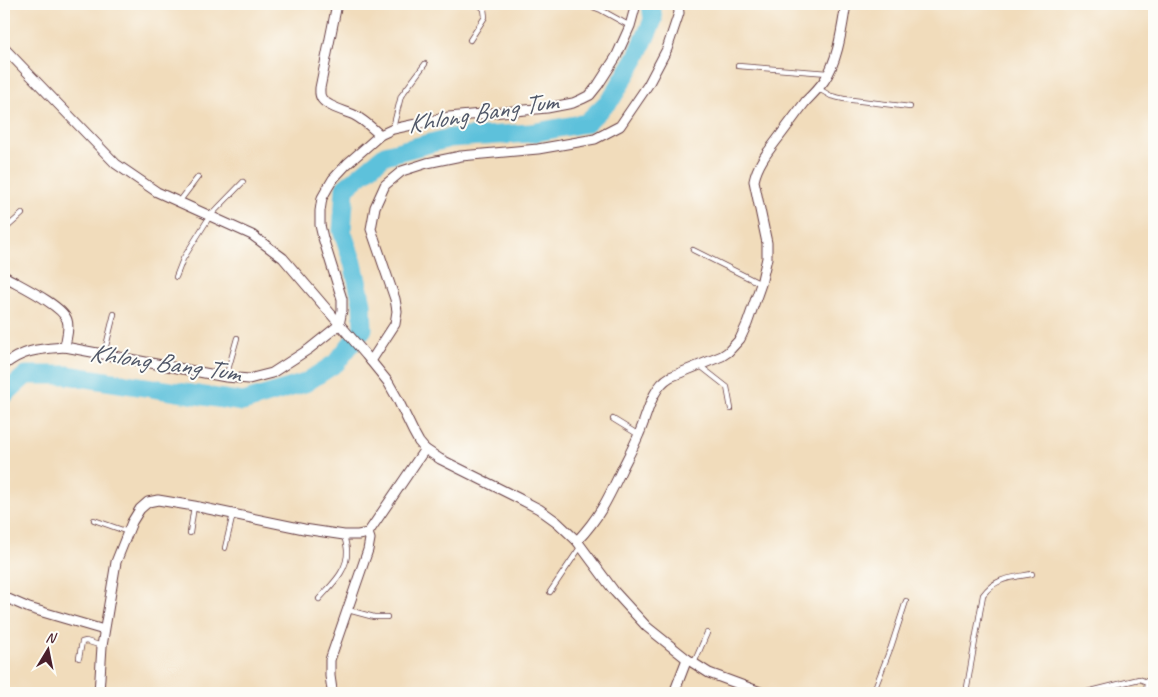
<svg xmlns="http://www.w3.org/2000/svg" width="1158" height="697" viewBox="0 0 1158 697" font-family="Caveat,sans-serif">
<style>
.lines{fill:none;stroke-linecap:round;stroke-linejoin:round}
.river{stroke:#5dc1db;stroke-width:19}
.lane-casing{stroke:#633b41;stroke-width:6}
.street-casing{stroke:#633b41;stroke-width:11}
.lane{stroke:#fff;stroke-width:4.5}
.street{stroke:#fff;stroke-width:9}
.labels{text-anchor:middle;stroke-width:4;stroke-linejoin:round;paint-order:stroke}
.water-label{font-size:26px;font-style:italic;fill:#515869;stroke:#fdfcf7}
</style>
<rect width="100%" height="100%" fill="#fdfcf7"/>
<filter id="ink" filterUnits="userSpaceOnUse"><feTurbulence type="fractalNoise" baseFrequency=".02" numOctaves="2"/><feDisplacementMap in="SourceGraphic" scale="10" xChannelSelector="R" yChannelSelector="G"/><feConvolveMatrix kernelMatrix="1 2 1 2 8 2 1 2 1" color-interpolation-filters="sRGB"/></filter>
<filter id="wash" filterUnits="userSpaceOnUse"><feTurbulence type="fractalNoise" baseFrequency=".0096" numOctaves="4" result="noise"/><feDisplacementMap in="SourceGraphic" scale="20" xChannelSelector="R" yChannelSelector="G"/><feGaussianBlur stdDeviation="1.12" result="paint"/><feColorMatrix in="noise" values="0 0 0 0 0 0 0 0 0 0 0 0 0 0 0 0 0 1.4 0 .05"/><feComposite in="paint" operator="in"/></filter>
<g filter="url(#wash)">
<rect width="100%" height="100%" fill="#f1dcbb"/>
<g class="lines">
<polyline class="river" points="4,395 26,375 67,375 243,402 305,383 336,363 363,329 362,303 353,263 342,231 345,188 385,155 450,138 531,133 586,123 612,98 637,56 653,20 651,4"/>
</g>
</g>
<g filter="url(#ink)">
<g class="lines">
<defs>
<g id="lane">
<polyline points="585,4 601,10 630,26"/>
<polyline points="470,40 485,17 484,9 478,4"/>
<polyline points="738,66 828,73"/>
<polyline points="819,89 831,96 844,99 910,107"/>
<polyline points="393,128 401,96 425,64"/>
<polyline points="179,202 198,177"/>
<polyline points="4,230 22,214"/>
<polyline points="693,250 761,284"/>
<polyline points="176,277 183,259 210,216 243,182"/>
<polyline points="104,354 114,314"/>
<polyline points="699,365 727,387 731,409"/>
<polyline points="226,377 237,338"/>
<polyline points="613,419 639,435"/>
<polyline points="94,520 128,532"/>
<polyline points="190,533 194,506"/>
<polyline points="225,548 233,514"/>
<polyline points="550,592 581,546"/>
<path d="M319,599C331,585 348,571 347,551C347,546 345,540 344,535"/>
<polyline points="348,610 374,617 387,617"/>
<polyline points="79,658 82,642 86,641 102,646"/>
<polyline points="694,663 707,633"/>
<polyline points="873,693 891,647 906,601"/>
<path d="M966,693L983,595C996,577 1012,578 1032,574"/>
<polyline points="1083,693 1139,679 1147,682 1146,693"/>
</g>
<g id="street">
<path d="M337,4L320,88C320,92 319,95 322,99C328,107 345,111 354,115C364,120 371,127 380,135"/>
<polyline points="4,48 116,164 157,192 252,235 283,258 366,355 388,382 397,398 413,431 419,442 425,449 440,459 518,498 539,509 557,522 577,541 614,591 647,627 687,659 709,673 763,693"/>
<path d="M4,276C19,285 62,305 67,320C70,328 66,338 65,347"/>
<polyline points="371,361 395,324 397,311 395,299 371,229 375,207 385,185 402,171 427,163 461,156 538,149 595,139 620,126 648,85 667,49 679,13 678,4"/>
<path d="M4,365C24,349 41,349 65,347L226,377L249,379L272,373L309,349L339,325L342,310V299L323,238L320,225V211L322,198L327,189L333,179L347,164L380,135L393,129L449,117L547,108L573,103L582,99L590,95L598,85L616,57L630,26L636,4"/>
<path d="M577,541C599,518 609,497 622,469C628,457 634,446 639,434C648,414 651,388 670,377L722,356L728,352L740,339L747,324L761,284L767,258V243L754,181C757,166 766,154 776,141C786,128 796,114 806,101C812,95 819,88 824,81C838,61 842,28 846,4"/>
<polyline points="4,597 29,608 104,630"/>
<polyline points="332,690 330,676 330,660 368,550 370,539 368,533 425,449"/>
<polyline points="99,693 102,646 116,562 132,522 140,509 148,502 158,500 194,506 304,529 344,535 358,535 368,533"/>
<polyline points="674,693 687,659"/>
</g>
</defs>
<use href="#lane" class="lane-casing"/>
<use href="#street" class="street-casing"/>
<use href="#lane" class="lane"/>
<use href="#street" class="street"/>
</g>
</g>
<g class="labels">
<g class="water-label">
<text transform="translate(482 112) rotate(-9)" y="9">Khlong Bang Tum</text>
<text transform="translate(165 362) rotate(8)" y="9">Khlong Bang Tum</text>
</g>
</g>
<rect width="1158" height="697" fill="none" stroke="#fdfcf7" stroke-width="20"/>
<g transform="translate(48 650) rotate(10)" stroke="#fdfcf7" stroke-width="4" paint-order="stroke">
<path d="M0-4L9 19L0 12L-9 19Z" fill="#4a1f2b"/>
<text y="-8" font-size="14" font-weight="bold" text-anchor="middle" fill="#4a1f2b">N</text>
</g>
</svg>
